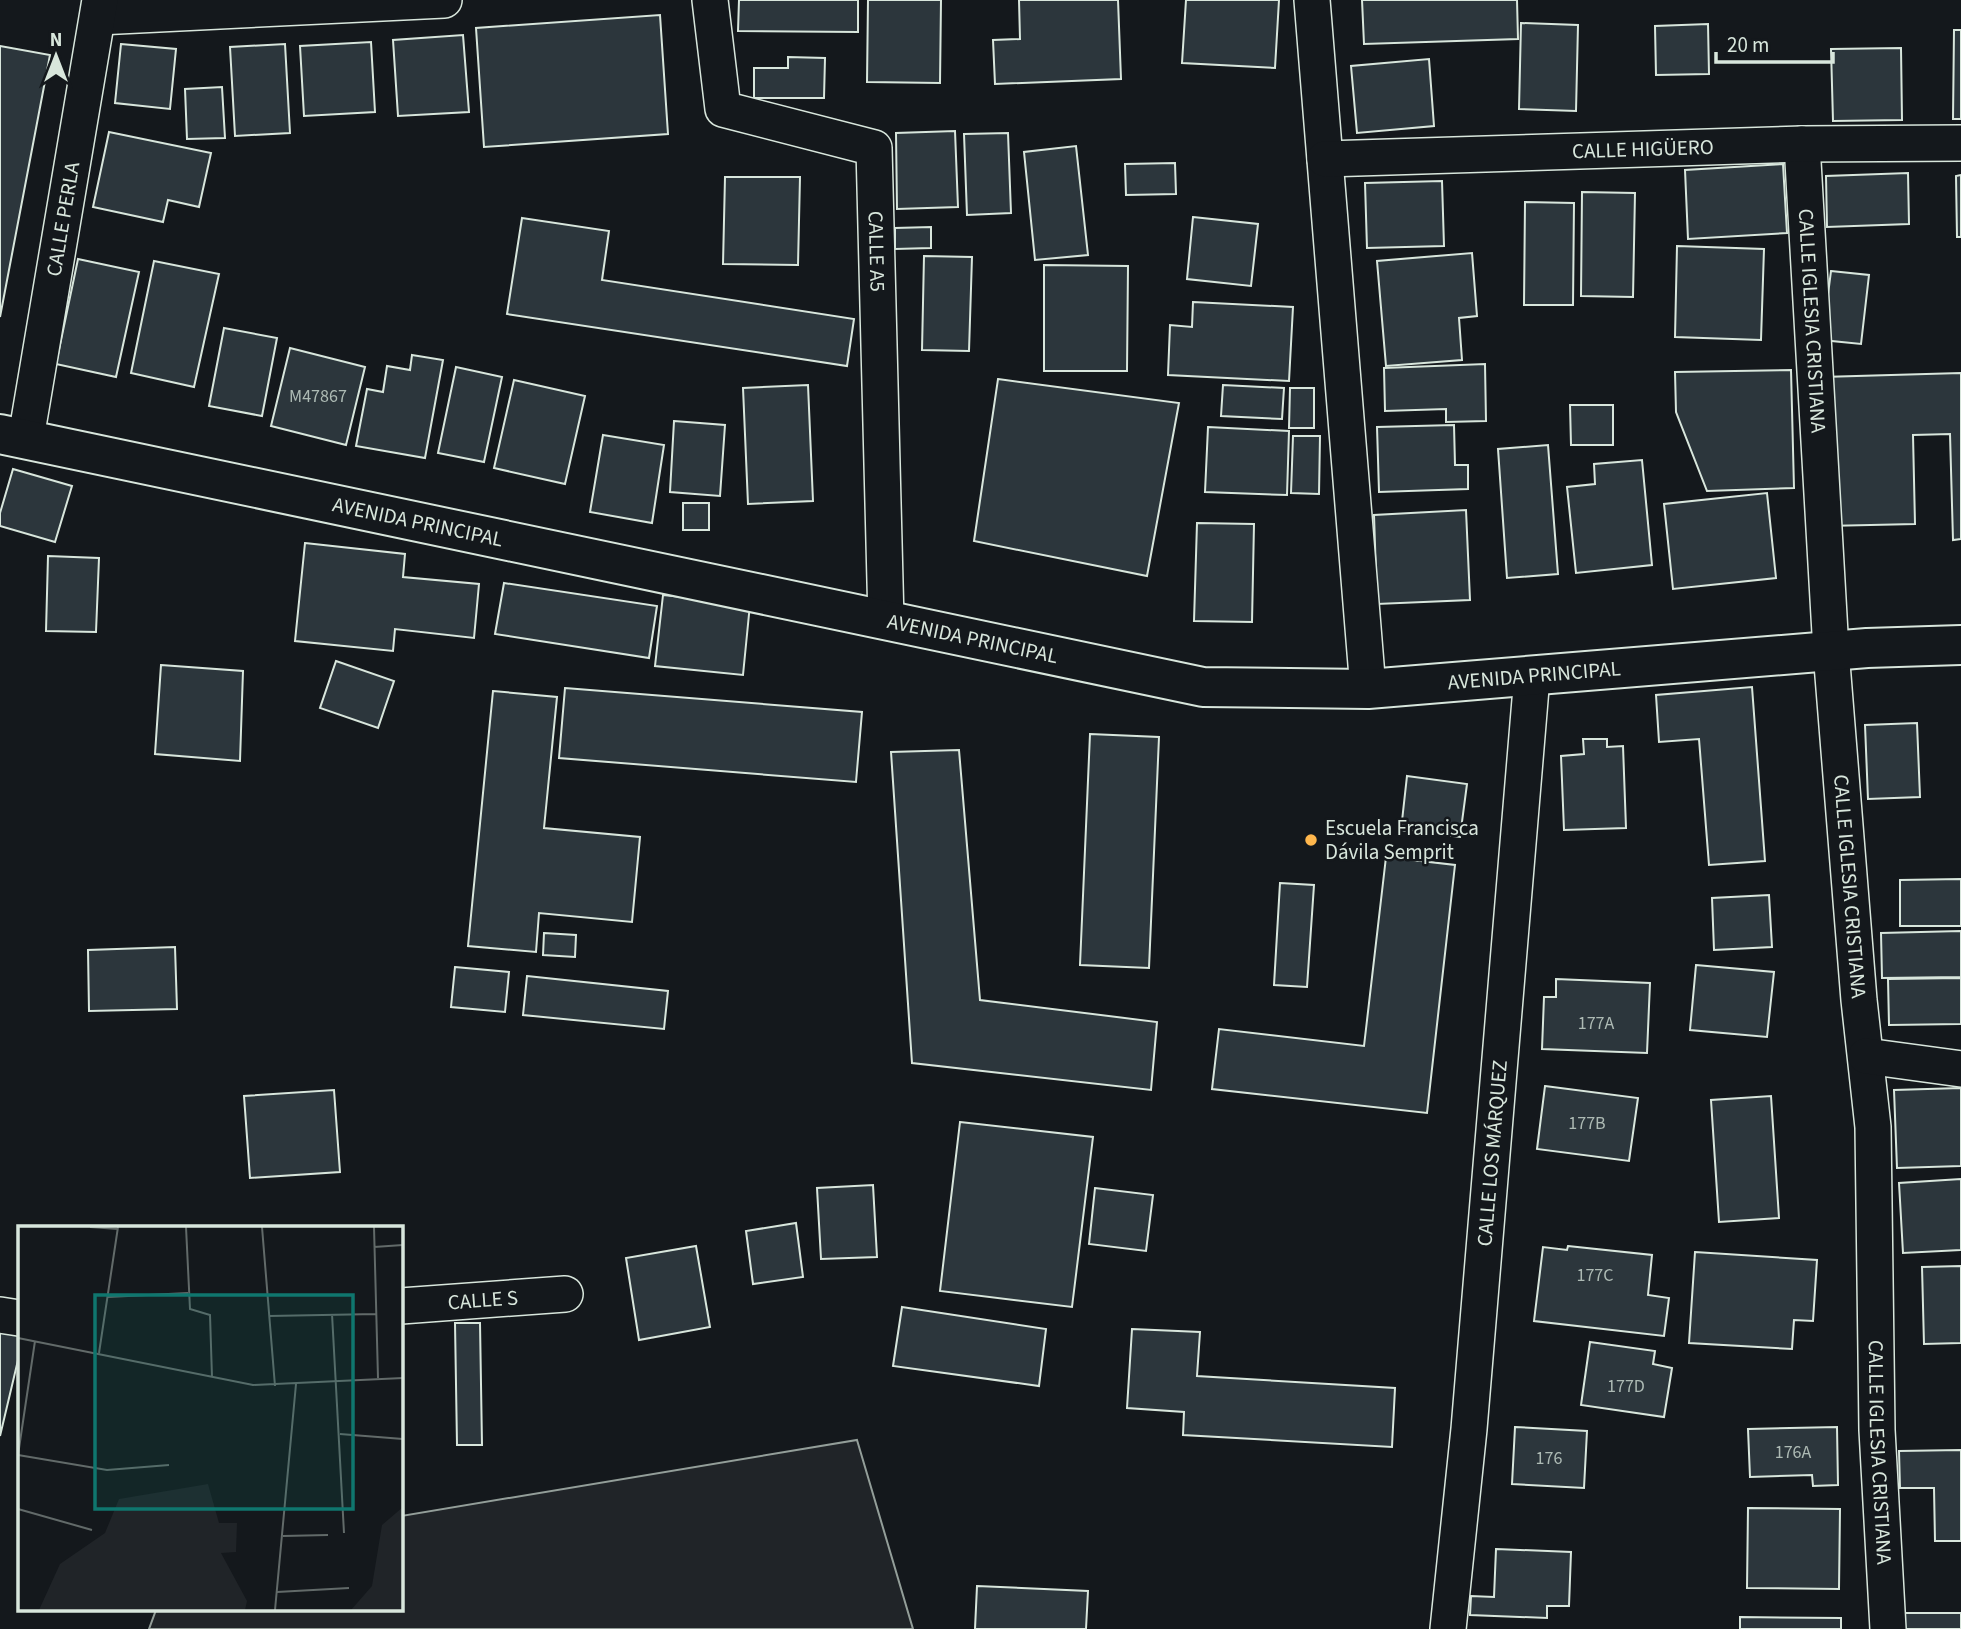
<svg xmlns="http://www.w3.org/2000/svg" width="1961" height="1629" viewBox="0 0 1961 1629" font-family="'Source Sans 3',sans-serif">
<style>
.green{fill:#202428;stroke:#939e99;stroke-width:2}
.building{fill:#2c363c;stroke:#d8e6dc;stroke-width:2}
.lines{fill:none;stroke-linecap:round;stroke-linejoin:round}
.street-casing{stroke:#d8e6dc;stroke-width:38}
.secondary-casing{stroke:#d8e6dc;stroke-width:42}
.street{stroke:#14181c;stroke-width:35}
.secondary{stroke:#14181c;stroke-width:38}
.poi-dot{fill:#ffb74d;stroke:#14181c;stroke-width:2.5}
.labels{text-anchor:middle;stroke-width:5;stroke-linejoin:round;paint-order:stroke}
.number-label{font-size:18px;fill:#adbab4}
.street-label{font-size:21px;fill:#d8e6dc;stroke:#14181c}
.poi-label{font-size:21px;fill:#d8e6dc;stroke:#14181c;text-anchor:start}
.inset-road{fill:none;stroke:#626a69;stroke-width:2}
.view{fill:#0f766e;fill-opacity:0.15;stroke:#0f766e;stroke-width:3.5}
.inset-edge{fill:none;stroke:#d8e6dc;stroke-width:3.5}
</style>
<rect width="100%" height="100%" fill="#14181c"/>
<polygon class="green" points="857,1440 913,1629 149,1629 156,1610 401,1610 401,1516"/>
<g class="building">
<polygon points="739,0 858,0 858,32 738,31"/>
<polygon points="868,0 941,0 940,83 867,82"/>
<polygon points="1019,0 1118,0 1121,79 995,84 993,40 1020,39"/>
<polygon points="1186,0 1279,0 1275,68 1182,63"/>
<polygon points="1362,0 1517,0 1518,39 1364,44"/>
<polygon points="660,15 668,134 484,147 476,28"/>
<polygon points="1521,23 1578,25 1576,111 1519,109"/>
<polygon points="1708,24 1709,74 1656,75 1655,26"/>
<polygon points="1954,30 1961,30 1961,119 1953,119"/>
<polygon points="463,35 469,112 398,116 393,40"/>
<polygon points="371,42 375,112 304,116 300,46"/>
<polygon points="121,44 176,49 170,109 115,103"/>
<polygon points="285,44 290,133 235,136 230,47"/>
<polygon points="0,46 50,55 0,317"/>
<polygon points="1901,48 1902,120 1833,121 1831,49"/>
<polygon points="788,57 825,58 824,98 754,98 754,68 788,68"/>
<polygon points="1429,59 1434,126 1357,133 1351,66"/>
<polygon points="222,87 225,138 187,139 185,89"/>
<polygon points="955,131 958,207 897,209 896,133"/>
<polygon points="109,132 211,153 199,207 168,200 163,222 93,207"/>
<polygon points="1008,133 1011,213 967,215 964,134"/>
<polygon points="1076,146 1088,255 1035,260 1024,152"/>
<polygon points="1175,163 1176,194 1126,195 1125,164"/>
<polygon points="1783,164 1787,233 1688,239 1685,170"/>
<polygon points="1908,173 1909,224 1827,227 1826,176"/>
<polygon points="1961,175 1961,237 1957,237 1956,176"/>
<polygon points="725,177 800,177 798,265 723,264"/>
<polygon points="1442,181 1444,246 1367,248 1365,183"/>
<polygon points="1582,192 1635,193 1633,297 1581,296"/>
<polygon points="1525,202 1574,203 1573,305 1524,305"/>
<polygon points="1193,217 1258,224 1251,286 1187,279"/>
<polygon points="522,218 609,231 602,280 854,319 847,366 507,314"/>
<polygon points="931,227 931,248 895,249 895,228"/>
<polygon points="1677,246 1764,249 1761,340 1675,337"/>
<polygon points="1472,253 1477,316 1459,318 1462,360 1386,366 1377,261"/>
<polygon points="924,256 972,257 969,351 922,350"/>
<polygon points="78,259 139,272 116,377 56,364"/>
<polygon points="154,261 219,274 194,387 131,373"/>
<polygon points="1044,265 1128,266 1127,371 1044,371"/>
<polygon points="1831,271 1869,275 1861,344 1822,340"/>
<polygon points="1193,302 1293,307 1289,381 1168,375 1170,325 1192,327"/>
<polygon points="224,328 277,338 262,416 209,406"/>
<polygon points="290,348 365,367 346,445 271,426"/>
<polygon points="412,355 443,360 425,458 356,446 367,389 383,392 387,366 410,370"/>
<polygon points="1485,364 1486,421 1446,422 1446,409 1385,411 1384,368"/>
<polygon points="456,367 502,377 484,462 438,453"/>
<polygon points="1791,370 1794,488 1707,491 1676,412 1675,372"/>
<polygon points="1961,373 1961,539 1953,540 1950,434 1913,435 1915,524 1826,526 1822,377"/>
<polygon points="998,379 1179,403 1147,576 974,541"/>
<polygon points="514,380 585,396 565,484 494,468"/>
<polygon points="808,385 813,501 748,504 743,388"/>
<polygon points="1223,385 1284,388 1282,419 1221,416"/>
<polygon points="1290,388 1314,388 1314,428 1289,428"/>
<polygon points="1570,405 1613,405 1613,445 1571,445"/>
<polygon points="674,421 725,425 720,496 670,492"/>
<polygon points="1454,425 1455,465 1468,465 1468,489 1379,492 1377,427"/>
<polygon points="1208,427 1289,431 1287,495 1205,492"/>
<polygon points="603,435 664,445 652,523 590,512"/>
<polygon points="1293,436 1320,436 1319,494 1291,493"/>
<polygon points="1548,445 1558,574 1507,578 1498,449"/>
<polygon points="1642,460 1652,565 1576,573 1567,487 1595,484 1594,464"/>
<polygon points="13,469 72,486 55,542 0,526 0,513"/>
<polygon points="1767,493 1776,578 1673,589 1664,504"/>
<rect x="683" y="503" width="26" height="27"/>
<polygon points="1466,510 1470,600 1377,604 1374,515"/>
<polygon points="1197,523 1254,524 1252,622 1194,621"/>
<polygon points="305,543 405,554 403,577 479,584 474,638 395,629 393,651 295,641"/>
<polygon points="48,556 99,558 96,632 46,631"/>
<polygon points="504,583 657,606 649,658 495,634"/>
<polygon points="663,595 750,604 743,675 655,666"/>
<polygon points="336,661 394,681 378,728 320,708"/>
<polygon points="161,665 243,671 240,761 155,754"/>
<polygon points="1752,687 1765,861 1709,865 1699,739 1659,742 1656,695"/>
<polygon points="565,688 862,712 856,782 559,758"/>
<polygon points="493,691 557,697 544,828 640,837 632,922 539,913 536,952 468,946"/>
<polygon points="1917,723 1920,797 1868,799 1865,725"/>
<polygon points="1090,734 1159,737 1149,968 1080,965"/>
<polygon points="1583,739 1607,739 1607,747 1623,746 1626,828 1564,830 1561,756 1584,754"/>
<polygon points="959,750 980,1000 1157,1022 1151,1090 912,1063 891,752"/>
<polygon points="1407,776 1467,784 1460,837 1401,830"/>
<polygon points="1386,857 1455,865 1427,1113 1212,1089 1219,1029 1364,1046"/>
<polygon points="1961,879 1961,926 1900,926 1900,880"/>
<polygon points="1280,883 1314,885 1307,987 1274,985"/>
<polygon points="1769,895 1772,947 1714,950 1712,898"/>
<polygon points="1961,931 1961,977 1882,978 1881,933"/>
<polygon points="544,933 576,935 575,957 543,955"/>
<polygon points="175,947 177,1009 89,1011 88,950"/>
<polygon points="1696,965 1774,972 1767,1037 1690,1030"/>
<polygon points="455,967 509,972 505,1012 451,1007"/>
<polygon points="527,976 668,991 664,1029 523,1015"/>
<polygon points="1961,978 1961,1024 1889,1025 1888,979"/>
<polygon points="1556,979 1650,983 1647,1053 1542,1049 1544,997 1556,997"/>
<polygon points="1545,1086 1638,1098 1629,1161 1537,1149"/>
<polygon points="1961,1088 1961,1166 1897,1168 1894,1090"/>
<polygon points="334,1090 340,1172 250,1178 244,1096"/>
<polygon points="1771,1096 1779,1218 1719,1222 1711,1100"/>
<polygon points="960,1122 1093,1137 1072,1307 940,1291"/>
<polygon points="1961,1179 1961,1250 1903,1253 1899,1183"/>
<polygon points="873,1185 877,1257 821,1259 817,1188"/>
<polygon points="1095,1188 1153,1195 1146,1251 1089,1244"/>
<polygon points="796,1223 803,1277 753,1284 746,1231"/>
<polygon points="696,1246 710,1327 639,1340 626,1258"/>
<polygon points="1568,1246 1652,1255 1648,1295 1669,1298 1664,1336 1534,1321 1543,1247 1567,1250"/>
<polygon points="1695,1252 1817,1260 1813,1321 1794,1320 1792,1349 1689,1343"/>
<polygon points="1961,1266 1961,1343 1924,1344 1922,1267"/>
<polygon points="902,1307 1046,1329 1039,1386 893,1366"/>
<polygon points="455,1323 480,1323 482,1445 457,1445"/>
<polygon points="1132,1329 1200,1332 1197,1376 1395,1388 1392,1447 1183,1435 1184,1412 1127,1408"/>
<polygon points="0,1330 19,1335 19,1356 0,1436"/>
<polygon points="1590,1342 1655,1351 1653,1364 1672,1368 1664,1417 1581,1405"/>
<polygon points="1515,1427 1587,1431 1584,1488 1512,1484"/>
<polygon points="1837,1427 1838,1485 1813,1486 1812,1475 1750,1477 1748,1429"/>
<polygon points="1961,1450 1961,1541 1935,1541 1934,1488 1900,1488 1899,1451"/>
<polygon points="1748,1508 1840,1509 1839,1589 1747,1588"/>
<polygon points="1496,1549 1571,1552 1569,1606 1547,1606 1547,1618 1470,1615 1471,1596 1494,1597"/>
<polygon points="977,1586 1088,1591 1086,1629 975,1629"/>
<rect x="1904" y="1613" width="57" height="16"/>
<polygon points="1740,1617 1841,1618 1841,1629 1740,1629"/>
</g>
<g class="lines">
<defs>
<g id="street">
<path id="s1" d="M710,0L723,109L874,148L886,621"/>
<polyline points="1312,0 1368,689"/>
<polyline points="98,17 444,0"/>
<path id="s2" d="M1802,144L1831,651L1859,1000L1873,1127L1877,1430L1888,1629"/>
<path id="s3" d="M1325,159L1802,144L1961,143"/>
<path id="s4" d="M26,438L100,0"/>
<polyline points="1866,1056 1961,1069"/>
<path id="s5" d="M401,1306L565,1294"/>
<polyline points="0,1315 19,1318"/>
<path id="s6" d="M1448,1629L1469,1429L1532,676"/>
</g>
<g id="secondary">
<path id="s7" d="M0,434L1203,687L1368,689L1867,648L1961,645"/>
</g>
</defs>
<use href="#street" class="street-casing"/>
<use href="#secondary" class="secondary-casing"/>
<use href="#street" class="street"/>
<use href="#secondary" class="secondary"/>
</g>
<circle class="poi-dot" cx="1311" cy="840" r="7"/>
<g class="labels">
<g class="number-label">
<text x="318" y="402">M47867</text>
<text x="1596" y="1029">177A</text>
<text x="1587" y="1129">177B</text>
<text x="1595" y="1281">177C</text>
<text x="1626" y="1392">177D</text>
<text x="1793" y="1458">176A</text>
<text x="1549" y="1464">176</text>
</g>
<g class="street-label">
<text dy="7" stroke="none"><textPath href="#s3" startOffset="318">CALLE HIGÜERO</textPath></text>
<text dy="7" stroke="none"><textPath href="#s4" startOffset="222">CALLE PERLA</textPath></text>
<text dy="7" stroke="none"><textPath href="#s1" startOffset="369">CALLE A5</textPath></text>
<text dy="7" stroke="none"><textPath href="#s2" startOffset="177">CALLE IGLESIA CRISTIANA</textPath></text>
<text dy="7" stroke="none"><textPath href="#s7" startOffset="427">AVENIDA PRINCIPAL</textPath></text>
<text dy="7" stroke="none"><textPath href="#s7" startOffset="994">AVENIDA PRINCIPAL</textPath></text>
<text dy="7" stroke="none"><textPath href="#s7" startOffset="1561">AVENIDA PRINCIPAL</textPath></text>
<text dy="7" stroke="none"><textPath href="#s2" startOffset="744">CALLE IGLESIA CRISTIANA</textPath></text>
<text dy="7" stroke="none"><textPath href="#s6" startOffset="478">CALLE LOS MÁRQUEZ</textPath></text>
<text dy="7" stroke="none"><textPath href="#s5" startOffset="82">CALLE S</textPath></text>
<text dy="7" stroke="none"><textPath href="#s2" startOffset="1311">CALLE IGLESIA CRISTIANA</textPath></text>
</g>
<g class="poi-label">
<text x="1325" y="835">Escuela Francisca<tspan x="1325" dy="24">Dávila Semprit</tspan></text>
</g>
</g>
<g transform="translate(18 1226)">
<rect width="385" height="385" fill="#14181c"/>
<path d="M190,258L201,297H219L218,326L203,327L229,375L227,384H21L42,338L87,307L101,273ZM385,281V384H333L354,360L364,299Z" fill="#202428"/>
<path class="inset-road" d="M72,1L100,3M168,1L172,83L192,89L194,151M244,1L257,160M356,1L360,152M356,21L385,19M90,71L170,67M314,88L326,307M251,90L358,88M0,112L235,159L385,152M81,127L100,1M322,208L385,213M0,229L89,244L151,239M0,229L17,115M0,283L74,304M265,310L310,309M259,366L331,362M257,384L278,158"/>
<path class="view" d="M77,69H335V283H77Z"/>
<rect width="385" height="385" class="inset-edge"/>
</g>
<g transform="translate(56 56)" stroke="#14181c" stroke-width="5" paint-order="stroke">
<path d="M0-5L12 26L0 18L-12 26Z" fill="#d8e6dc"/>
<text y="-10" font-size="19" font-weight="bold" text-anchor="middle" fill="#d8e6dc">N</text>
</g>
<path d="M1716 52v10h117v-10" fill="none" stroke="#d8e6dc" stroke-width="3.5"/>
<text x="1727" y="52" font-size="21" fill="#d8e6dc" stroke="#14181c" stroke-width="5" paint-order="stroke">20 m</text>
</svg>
